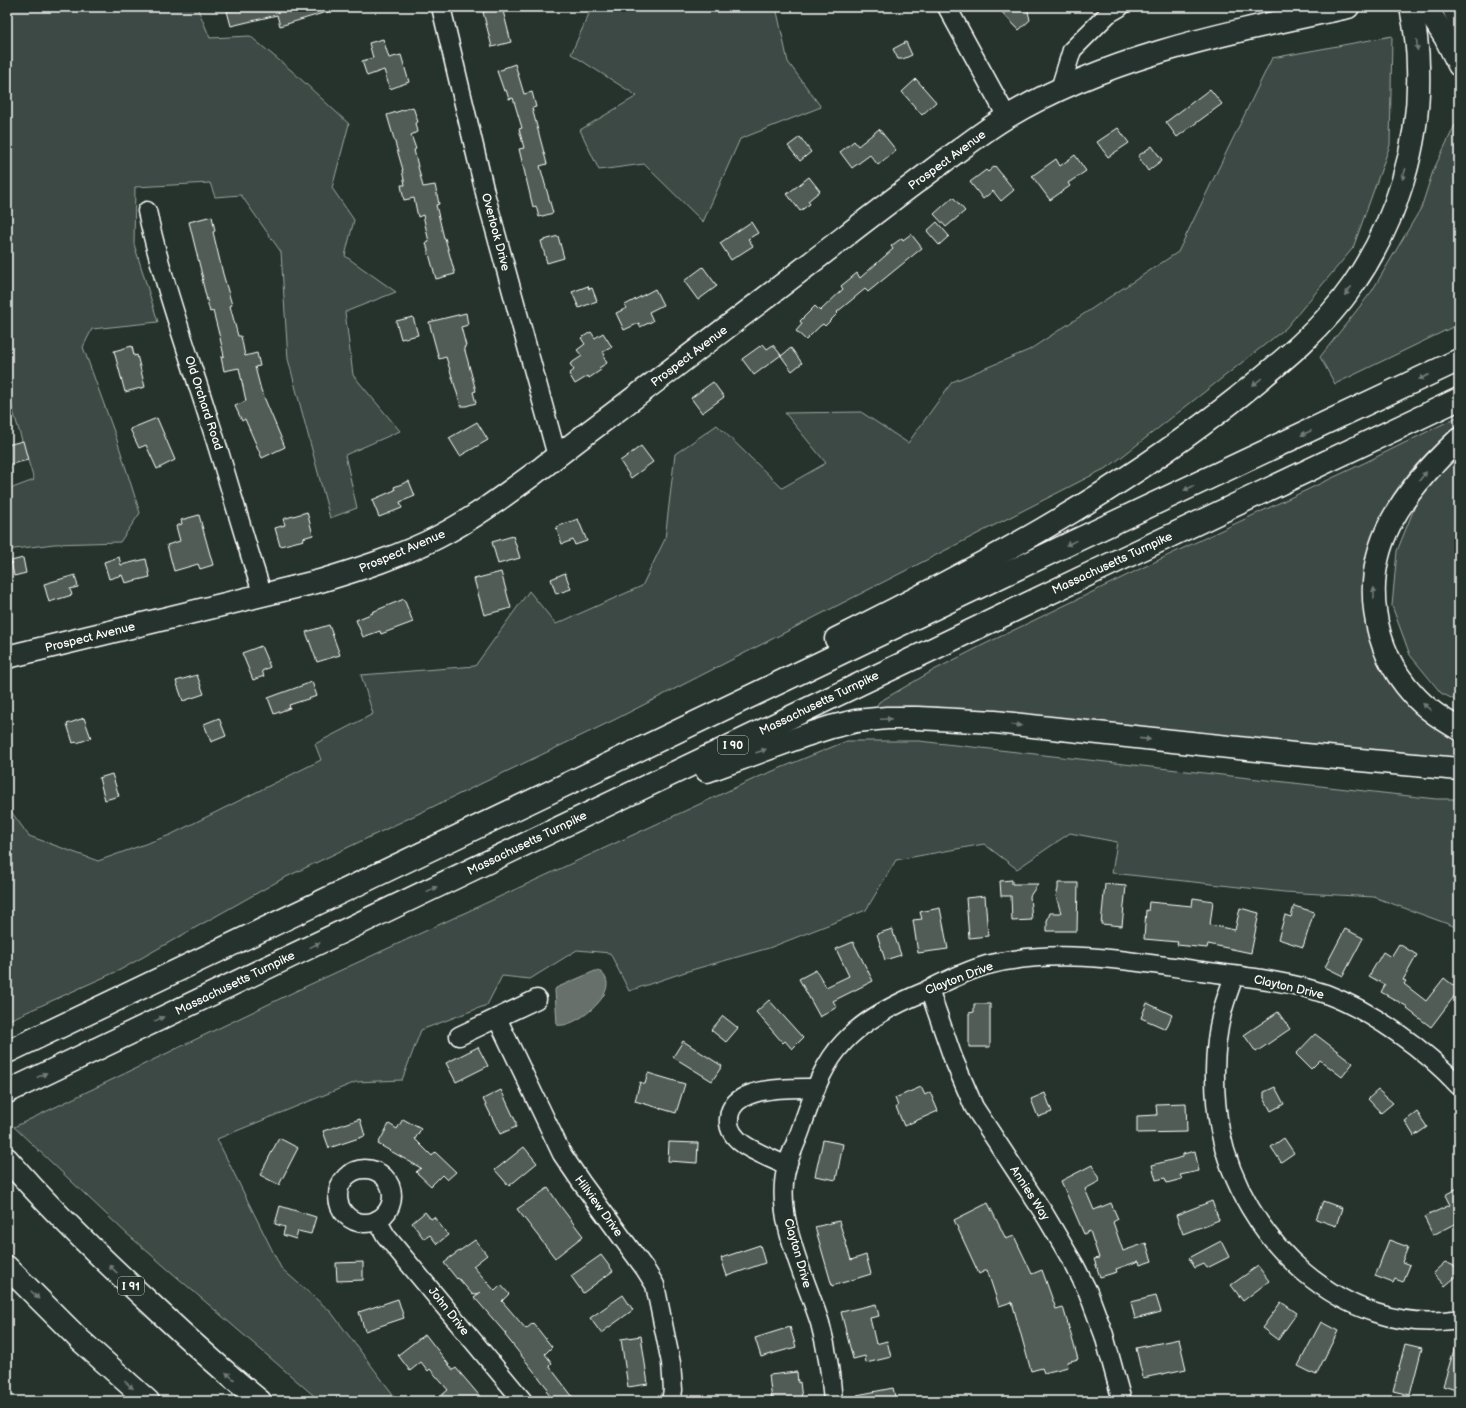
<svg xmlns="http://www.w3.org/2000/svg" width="1466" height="1408" viewBox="0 0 1466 1408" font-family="'Balsamiq Sans',sans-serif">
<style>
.green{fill:#3e4944;stroke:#9ea4a2}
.water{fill:#67706c;stroke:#a4a9a7}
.building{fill:#515c57;stroke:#fff}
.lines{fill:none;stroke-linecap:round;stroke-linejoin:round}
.street-casing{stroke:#fff;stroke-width:21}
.secondary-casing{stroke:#fff;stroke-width:25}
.highway-casing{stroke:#fff;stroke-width:25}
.street{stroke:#26332d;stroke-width:18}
.secondary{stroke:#26332d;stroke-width:22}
.highway{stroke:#26332d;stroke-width:22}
.oneway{fill:#727a76}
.labels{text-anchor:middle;stroke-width:4;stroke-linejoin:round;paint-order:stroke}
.shield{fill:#26332d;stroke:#bec2c0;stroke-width:1}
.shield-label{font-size:11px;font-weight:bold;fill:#fff}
.street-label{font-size:12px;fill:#fff;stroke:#26332d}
</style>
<rect width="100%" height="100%" fill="#26332d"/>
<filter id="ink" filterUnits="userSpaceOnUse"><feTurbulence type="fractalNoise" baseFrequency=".025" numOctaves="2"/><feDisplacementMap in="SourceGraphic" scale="8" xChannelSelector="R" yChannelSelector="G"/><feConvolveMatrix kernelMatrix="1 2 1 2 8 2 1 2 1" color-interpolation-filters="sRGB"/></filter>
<g filter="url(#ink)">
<g class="green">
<polygon points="7,7 197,7 210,38 250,36 292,71 349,124 332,188 354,220 345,256 396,292 345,312 353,375 400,431 345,455 357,508 330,518 288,359 281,252 241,195 215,197 210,183 135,187 134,244 158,322 92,329 83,347 116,437 140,513 120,542 54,544 7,550 7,490 34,480 7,391"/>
<polygon points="592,7 776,7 788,62 821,107 740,139 703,222 644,164 599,170 580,130 637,96 571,54"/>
<polygon points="1392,36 1390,145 1353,248 1286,328 1110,466 614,720 282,879 120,970 7,1021 7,806 29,836 98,861 170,835 321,760 315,744 373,714 361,675 475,666 529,591 556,624 642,586 665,539 675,454 717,425 782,488 826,463 785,413 861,412 908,443 952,382 1029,350 1178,252 1272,58"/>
<polygon points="1455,125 1459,134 1459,324 1335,384 1320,357 1372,291 1421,208 1433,171"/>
<path d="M1459,416V426C1379,483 1330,589 1389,679L1459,739V760L948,708L910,706L878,707L877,705L879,702L934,670L985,644L1173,553L1364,463Z"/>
<polygon points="1459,451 1459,702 1441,693 1410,655 1392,606 1397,551 1422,489"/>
<polygon points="847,741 919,741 1436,799 1459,799 1459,928 1374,897 1284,892 1112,873 1117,842 1070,833 1017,869 984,844 896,860 866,910 769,948 688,971 629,991 610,953 577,950 530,979 502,976 487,1005 421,1030 402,1080 356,1082 217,1139 281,1268 331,1312 398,1401 320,1401 126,1233 14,1127 298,990 756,778"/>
</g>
<path class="water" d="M595,971C600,971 603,973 605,977C617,995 574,1029 557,1025L555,990L556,988Z"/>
<g class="building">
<polygon points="244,7 332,7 333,10 280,26 277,15 231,26 227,11"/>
<polygon points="502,7 511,42 492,47 483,12"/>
<polygon points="997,7 1027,7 1030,20 1019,30"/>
<polygon points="383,39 389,58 401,55 409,82 390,89 384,70 367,76 362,61 373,58 369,43"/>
<polygon points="906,42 912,55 903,59 898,59 893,49"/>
<polygon points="515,64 524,94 532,92 536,107 532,108 547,164 540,166 553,213 539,217 536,206 533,207 519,149 524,148 519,129 522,128 513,98 509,99 506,90 504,91 497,71 504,69 504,68"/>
<polygon points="916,79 936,102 922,115 902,92"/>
<polygon points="1210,89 1222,104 1177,137 1166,122"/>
<polygon points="413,107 418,122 415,123 417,132 411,135 416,149 414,150 423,187 435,185 439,204 436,205 444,238 445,238 455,274 436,279 426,243 429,242 423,215 418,217 414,198 404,200 401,185 405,185 402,170 403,170 387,115"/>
<polygon points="1118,128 1129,143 1108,157 1097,142"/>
<polygon points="879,129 896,150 878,165 870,155 852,168 840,152 854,141 858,146"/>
<polygon points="800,137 811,152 800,161 788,146"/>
<polygon points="1152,146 1162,160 1148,171 1138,156"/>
<polygon points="1075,155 1086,171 1068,183 1070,186 1050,200 1032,176 1056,159 1060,166"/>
<polygon points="995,166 1014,190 1001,201 993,191 983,199 970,182 986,170 988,172"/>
<polygon points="809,177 820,191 808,201 810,204 800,211 787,194"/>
<polygon points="953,197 965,211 946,227 934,214"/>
<polygon points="212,216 215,231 213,232 223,274 232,305 230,306 238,336 241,336 245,356 257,353 260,366 255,367 261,390 285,447 262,458 245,419 242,421 235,406 246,401 239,368 224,371 221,357 224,356 220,338 213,311 210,312 202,280 203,279 189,222"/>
<polygon points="751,222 758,233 748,239 753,246 731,260 720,243"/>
<polygon points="937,222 949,236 939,245 927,231"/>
<polygon points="911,234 922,248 868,292 865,289 837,312 838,313 825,326 823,324 820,326 806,340 796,331 802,324 800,321 815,306 820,311 843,289 841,286 857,273 860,278 893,249 891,246 902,238 903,240"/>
<polygon points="558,236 564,258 547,263 541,241"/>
<polygon points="703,267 717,286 698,300 684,281"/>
<polygon points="588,286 589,289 592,288 597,301 579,308 572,292"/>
<polygon points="655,289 663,305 649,312 653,321 640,327 639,323 624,330 616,313 627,308 625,305"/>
<polygon points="466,313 468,325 461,327 466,346 464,347 476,391 473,392 476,403 466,406 461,406 446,357 439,359 429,322"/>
<polygon points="413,317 418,335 401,339 396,321"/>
<polygon points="591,332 595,338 603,333 612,347 603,352 605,355 603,356 607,363 599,368 601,370 589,378 588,376 575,384 569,374 574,370 570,364 582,356 577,350 585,344 581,338"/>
<polygon points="763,344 767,349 773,345 781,355 754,375 742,359"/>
<polygon points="132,346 134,356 137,355 145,387 125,392 114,351"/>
<polygon points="791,348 802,363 792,371 781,356"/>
<polygon points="713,382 724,397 702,413 691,398"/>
<polygon points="157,418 175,460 157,469 146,445 139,448 130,429"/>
<polygon points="477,422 488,440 460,456 449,438"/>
<polygon points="23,441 28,460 7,465 7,445"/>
<polygon points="641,446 653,462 631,478 620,461"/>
<polygon points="409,481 415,496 400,502 402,508 379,517 372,500 395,490 394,487"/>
<polygon points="307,512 313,535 303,538 304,540 280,546 275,528 285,525 283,519"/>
<polygon points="199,515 213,565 200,569 198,564 174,571 167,545 180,541 176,526 182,524 181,520"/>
<polygon points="578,519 587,541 575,545 573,540 562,544 556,527"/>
<polygon points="513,536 520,558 498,564 492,542"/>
<polygon points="119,557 121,565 146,559 150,577 125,583 122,575 109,579 104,562"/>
<polygon points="23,558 26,573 14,576 11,561"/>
<polygon points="501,572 511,608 484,615 474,579"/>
<polygon points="565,573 571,589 556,594 551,579"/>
<polygon points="75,575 78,587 70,589 72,595 49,602 44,584"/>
<polygon points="404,599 413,622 381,634 380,631 363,637 356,620 373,613 372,612"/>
<polygon points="329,625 340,655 317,662 306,632"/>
<polygon points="261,646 270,667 262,671 264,676 253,680 242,653"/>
<polygon points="197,675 204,694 183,701 176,681"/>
<polygon points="312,682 317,696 289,705 290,708 274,714 268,698"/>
<polygon points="84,718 91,738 77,743 76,742 73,743 67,724"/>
<polygon points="219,718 226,736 211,742 204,724"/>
<polygon points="112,774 119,796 105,800 99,778"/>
<polygon points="1012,880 1012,884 1038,884 1030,896 1032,920 1012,921 1011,896 1001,896 1000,881"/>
<polygon points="1058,883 1078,883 1077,931 1047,931 1047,921 1050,913 1061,913 1056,896 1058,889"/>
<polygon points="1105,884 1126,886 1122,926 1101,924"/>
<polygon points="985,896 988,936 969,938 966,898"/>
<polygon points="1193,898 1213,901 1210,925 1235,930 1240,908 1259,913 1251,953 1208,944 1207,948 1177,945 1178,942 1144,939 1146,910 1148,911 1149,902 1192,906"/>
<polygon points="1294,906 1314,912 1303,947 1278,939 1285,915 1291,917"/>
<polygon points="940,908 948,949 918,953 913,920 922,919 920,912"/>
<polygon points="892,929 901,955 885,960 877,934"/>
<polygon points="1345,929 1363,938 1343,976 1325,967"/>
<polygon points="853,942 873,981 833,1001 837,1007 820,1017 799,979 816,970 826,987 849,976 836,949"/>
<polygon points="1399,944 1417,955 1403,980 1406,981 1404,984 1426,1001 1444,978 1459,990 1431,1027 1407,1009 1408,1007 1381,992 1385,985 1369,976 1383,952 1391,957"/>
<polygon points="769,1000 803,1038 792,1049 785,1041 783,1043 756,1012"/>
<polygon points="1147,1003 1172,1015 1166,1029 1141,1018"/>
<polygon points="974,1004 990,1004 990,1047 969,1047 969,1013 974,1012"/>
<polygon points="1278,1012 1290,1029 1256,1052 1244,1035"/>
<polygon points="723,1016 738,1028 726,1042 711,1030"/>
<polygon points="1315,1034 1353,1063 1342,1077 1320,1060 1311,1069 1296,1054"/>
<polygon points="683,1041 722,1066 712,1081 673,1057"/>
<polygon points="478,1047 488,1066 456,1082 446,1063"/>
<polygon points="648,1073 685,1084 676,1113 635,1101 640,1082 645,1084"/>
<polygon points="921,1087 925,1095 930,1092 938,1111 904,1126 896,1107 898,1106 895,1098"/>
<polygon points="1275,1087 1284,1104 1271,1111 1264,1098 1264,1092"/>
<polygon points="501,1090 516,1122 516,1127 500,1134 483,1099"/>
<polygon points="1378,1090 1393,1103 1381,1113 1368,1099"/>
<polygon points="1045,1093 1052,1112 1038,1117 1031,1099"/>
<polygon points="1186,1103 1187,1132 1137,1133 1137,1116 1157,1115 1156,1104"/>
<polygon points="1417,1112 1427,1127 1414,1136 1405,1121"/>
<polygon points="360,1119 365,1136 329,1148 323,1131"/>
<polygon points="403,1119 421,1129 415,1139 432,1156 435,1152 456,1172 447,1180 442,1175 431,1186 416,1172 421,1168 378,1144 389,1124 397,1129"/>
<polygon points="279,1138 298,1148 279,1185 260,1175"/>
<polygon points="1284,1138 1294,1153 1281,1162 1271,1147"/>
<polygon points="823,1140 843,1144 836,1180 815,1176"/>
<polygon points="669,1142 698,1143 697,1163 668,1161"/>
<polygon points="524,1147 537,1163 509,1186 495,1170"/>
<polygon points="1195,1151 1199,1171 1180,1175 1182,1179 1167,1183 1165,1178 1156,1180 1152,1165 1183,1157 1183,1154"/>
<polygon points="1092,1165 1100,1181 1085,1189 1094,1210 1111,1203 1118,1219 1113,1222 1123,1251 1146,1243 1152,1261 1140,1265 1139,1261 1116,1269 1117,1272 1100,1277 1094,1259 1099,1258 1090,1231 1084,1234 1061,1181"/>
<polygon points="1459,1187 1459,1224 1458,1222 1433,1235 1424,1217 1450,1205 1445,1195"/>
<polygon points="548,1188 558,1203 583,1236 555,1258 517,1209"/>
<polygon points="1212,1201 1219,1220 1183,1234 1176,1215"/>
<polygon points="1323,1201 1342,1208 1336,1226 1316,1219"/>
<polygon points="988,1203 1006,1239 1014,1236 1032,1274 1042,1270 1056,1309 1063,1307 1078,1359 1067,1362 1068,1367 1044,1373 1042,1368 1031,1371 1012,1302 999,1306 987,1270 979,1274 954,1220"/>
<polygon points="280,1206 316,1217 311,1234 298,1231 296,1239 283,1235 285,1227 275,1224"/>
<polygon points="425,1212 431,1219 434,1217 448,1235 437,1244 430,1235 424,1239 412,1223"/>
<polygon points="839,1221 851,1260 866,1255 871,1274 832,1286 815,1227"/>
<polygon points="475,1240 487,1255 473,1266 495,1291 501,1285 509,1294 502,1301 526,1329 533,1323 552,1347 545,1354 552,1363 549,1366 576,1401 554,1401 546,1391 548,1389 505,1335 506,1334 474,1297 481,1292 473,1295 458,1278 457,1279 444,1263 448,1260 448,1259"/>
<polygon points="1389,1240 1408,1247 1402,1262 1410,1265 1403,1282 1395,1279 1393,1283 1375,1276"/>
<polygon points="1221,1241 1229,1257 1207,1268 1204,1264 1195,1268 1189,1258"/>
<polygon points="760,1245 765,1263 727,1276 721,1258"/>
<polygon points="601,1255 613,1271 583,1293 571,1276"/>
<polygon points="363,1262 363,1280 337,1281 336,1263"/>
<polygon points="1445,1262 1459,1268 1459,1274 1445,1286 1433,1273"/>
<polygon points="1258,1266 1269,1281 1243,1301 1231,1285"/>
<polygon points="623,1295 633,1310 601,1333 590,1318"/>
<polygon points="1156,1296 1161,1312 1135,1319 1131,1302"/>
<polygon points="398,1299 404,1318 365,1331 359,1312"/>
<polygon points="1281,1302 1297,1313 1278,1340 1262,1328"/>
<polygon points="876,1304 879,1316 870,1318 876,1344 887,1341 891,1357 866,1363 865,1356 853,1359 841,1312"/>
<polygon points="1321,1322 1338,1331 1316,1375 1298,1366"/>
<polygon points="790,1327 796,1347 761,1357 755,1338"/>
<polygon points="425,1334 453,1370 456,1368 484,1401 435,1401 448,1390 430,1369 428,1371 421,1362 410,1371 398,1355"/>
<polygon points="641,1336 648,1384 628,1387 621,1339"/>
<polygon points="1179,1339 1186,1369 1143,1378 1136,1348"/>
<polygon points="1456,1343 1459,1343 1459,1391 1443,1386"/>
<polygon points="1405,1344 1422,1348 1410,1395 1393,1391"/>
<polygon points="797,1372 798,1383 800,1382 802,1399 772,1401 769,1375"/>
<polygon points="893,1388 896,1401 858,1401 857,1395"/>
</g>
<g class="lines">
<defs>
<g id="street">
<polyline points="441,7 486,197 557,456"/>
<polyline points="947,7 1007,117"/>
<polyline points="1060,89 1072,50 1108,14 1120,7"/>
<path d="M147,211C163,285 189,355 211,426C229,482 244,539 263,595"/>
<path d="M1234,976C1230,988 1225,1000 1222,1013C1213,1048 1213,1095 1220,1130C1241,1237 1343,1339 1459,1319"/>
<polyline points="929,989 953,1058 974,1107 1045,1215 1075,1266 1088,1292 1104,1335 1122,1401"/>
<polyline points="497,1018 562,1154 581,1182 645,1269 655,1285 671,1363 673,1390 671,1401"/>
<polyline points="459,1036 537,999"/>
<path d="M787,1166C775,1160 754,1152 743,1144C735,1138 728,1130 729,1119C730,1085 791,1088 816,1088"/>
<circle cx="365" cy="1196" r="27"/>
<polyline points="377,1220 386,1236 523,1401"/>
<path d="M833,1401C831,1375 827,1349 820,1323C805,1276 773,1216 787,1166C791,1152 798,1139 802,1126C813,1096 821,1066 844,1042C865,1019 895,1004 924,992C944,982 965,971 987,965C1057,947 1131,961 1201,971C1240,976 1289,981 1326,994C1372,1011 1426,1050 1459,1086"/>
</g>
<path id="secondary" d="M7,657L320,581C360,569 401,556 438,537C475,518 509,492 543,467C565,450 587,433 610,416C688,357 766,298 843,238C876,212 910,187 943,162C964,147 985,130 1007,117C1110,55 1232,32 1348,7"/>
<g id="highway">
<polyline points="1426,7 1445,37 1459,65"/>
<polyline points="1453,7 1459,20"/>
<path d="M1459,439C1432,464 1407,491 1390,524C1362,579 1371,648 1413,694C1426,709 1442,719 1459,729"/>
<path d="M836,639C976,569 1114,496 1237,398C1279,364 1322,330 1353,285C1396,223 1421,143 1418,67C1418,46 1415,27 1411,7"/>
<polyline points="707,771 806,735 831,727 856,721 887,718 918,718 995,722 1294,754 1459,769"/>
<polyline points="7,1052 1075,541 1459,360"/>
<polyline points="7,1092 1098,570 1459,399"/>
<path d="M7,1159C52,1211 101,1258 151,1304C186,1337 222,1370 260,1401"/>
<polyline points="7,1267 80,1340 148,1401"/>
</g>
</defs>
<use href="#street" class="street-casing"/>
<use href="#secondary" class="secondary-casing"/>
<use href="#highway" class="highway-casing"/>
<use href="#street" class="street"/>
<use href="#secondary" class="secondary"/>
<use href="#highway" class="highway"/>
</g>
<defs><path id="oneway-solid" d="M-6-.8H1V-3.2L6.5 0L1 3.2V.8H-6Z"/></defs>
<g class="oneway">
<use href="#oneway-solid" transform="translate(1417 45) rotate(86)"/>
<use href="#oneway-solid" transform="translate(1404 174) rotate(107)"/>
<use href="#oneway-solid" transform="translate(1348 291) rotate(127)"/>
<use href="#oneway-solid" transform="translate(1424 377) rotate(154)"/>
<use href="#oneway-solid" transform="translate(1257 382) rotate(141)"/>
<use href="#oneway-solid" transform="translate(1306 433) rotate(155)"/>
<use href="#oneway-solid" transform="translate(1423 476) rotate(-51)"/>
<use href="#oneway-solid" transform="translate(1189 488) rotate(155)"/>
<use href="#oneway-solid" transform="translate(1071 543) rotate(154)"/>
<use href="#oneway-solid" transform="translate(1374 593) rotate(-90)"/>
<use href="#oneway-solid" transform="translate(1427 707) rotate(-139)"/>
<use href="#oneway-solid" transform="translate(886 719) rotate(-3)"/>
<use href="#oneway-solid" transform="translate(1016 725) rotate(6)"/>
<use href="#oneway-solid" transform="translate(1145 739) rotate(6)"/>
<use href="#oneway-solid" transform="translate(761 751) rotate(-20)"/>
<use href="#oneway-solid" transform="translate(432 889) rotate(-26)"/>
<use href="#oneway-solid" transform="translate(315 945) rotate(-26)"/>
<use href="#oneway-solid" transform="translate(159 1019) rotate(-26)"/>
<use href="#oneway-solid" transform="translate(42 1075) rotate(-26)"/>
<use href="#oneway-solid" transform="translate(113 1269) rotate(-136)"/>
<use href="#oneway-solid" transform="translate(35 1295) rotate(45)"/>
<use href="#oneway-solid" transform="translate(230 1376) rotate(-139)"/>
<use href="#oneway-solid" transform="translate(129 1385) rotate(41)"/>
</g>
</g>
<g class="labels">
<g class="shield">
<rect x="718" y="736" width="30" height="18" rx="3"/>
<rect x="118" y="1277" width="26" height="18" rx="3"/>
</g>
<g class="shield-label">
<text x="733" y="749">I 90</text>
<text x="131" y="1290">I 91</text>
</g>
<g class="street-label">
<text transform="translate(947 160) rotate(-36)" y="4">Prospect Avenue</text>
<text transform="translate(496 232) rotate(75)" y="4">Overlook Drive</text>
<text transform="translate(689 356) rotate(-37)" y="4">Prospect Avenue</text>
<text transform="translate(204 403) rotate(72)" y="4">Old Orchard Road</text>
<text transform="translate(402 551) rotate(-23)" y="4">Prospect Avenue</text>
<text transform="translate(1112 563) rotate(-25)" y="4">Massachusetts Turnpike</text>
<text transform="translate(90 637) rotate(-14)" y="4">Prospect Avenue</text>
<text transform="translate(819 703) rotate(-26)" y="4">Massachusetts Turnpike</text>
<text transform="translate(527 843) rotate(-26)" y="4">Massachusetts Turnpike</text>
<text transform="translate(959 978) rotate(-21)" y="4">Clayton Drive</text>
<text transform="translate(235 983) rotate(-26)" y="4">Massachusetts Turnpike</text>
<text transform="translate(1289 987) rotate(13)" y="4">Clayton Drive</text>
<text transform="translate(1030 1193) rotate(57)" y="4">Annies Way</text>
<text transform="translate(599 1206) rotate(54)" y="4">Hillview Drive</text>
<text transform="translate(798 1253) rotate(74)" y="4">Clayton Drive</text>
<text transform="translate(449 1311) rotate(52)" y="4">John Drive</text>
</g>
</g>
<rect width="1466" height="1408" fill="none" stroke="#26332d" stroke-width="24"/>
<rect x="12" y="12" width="1442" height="1384" fill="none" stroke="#fff" stroke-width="1.5" filter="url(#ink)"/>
</svg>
